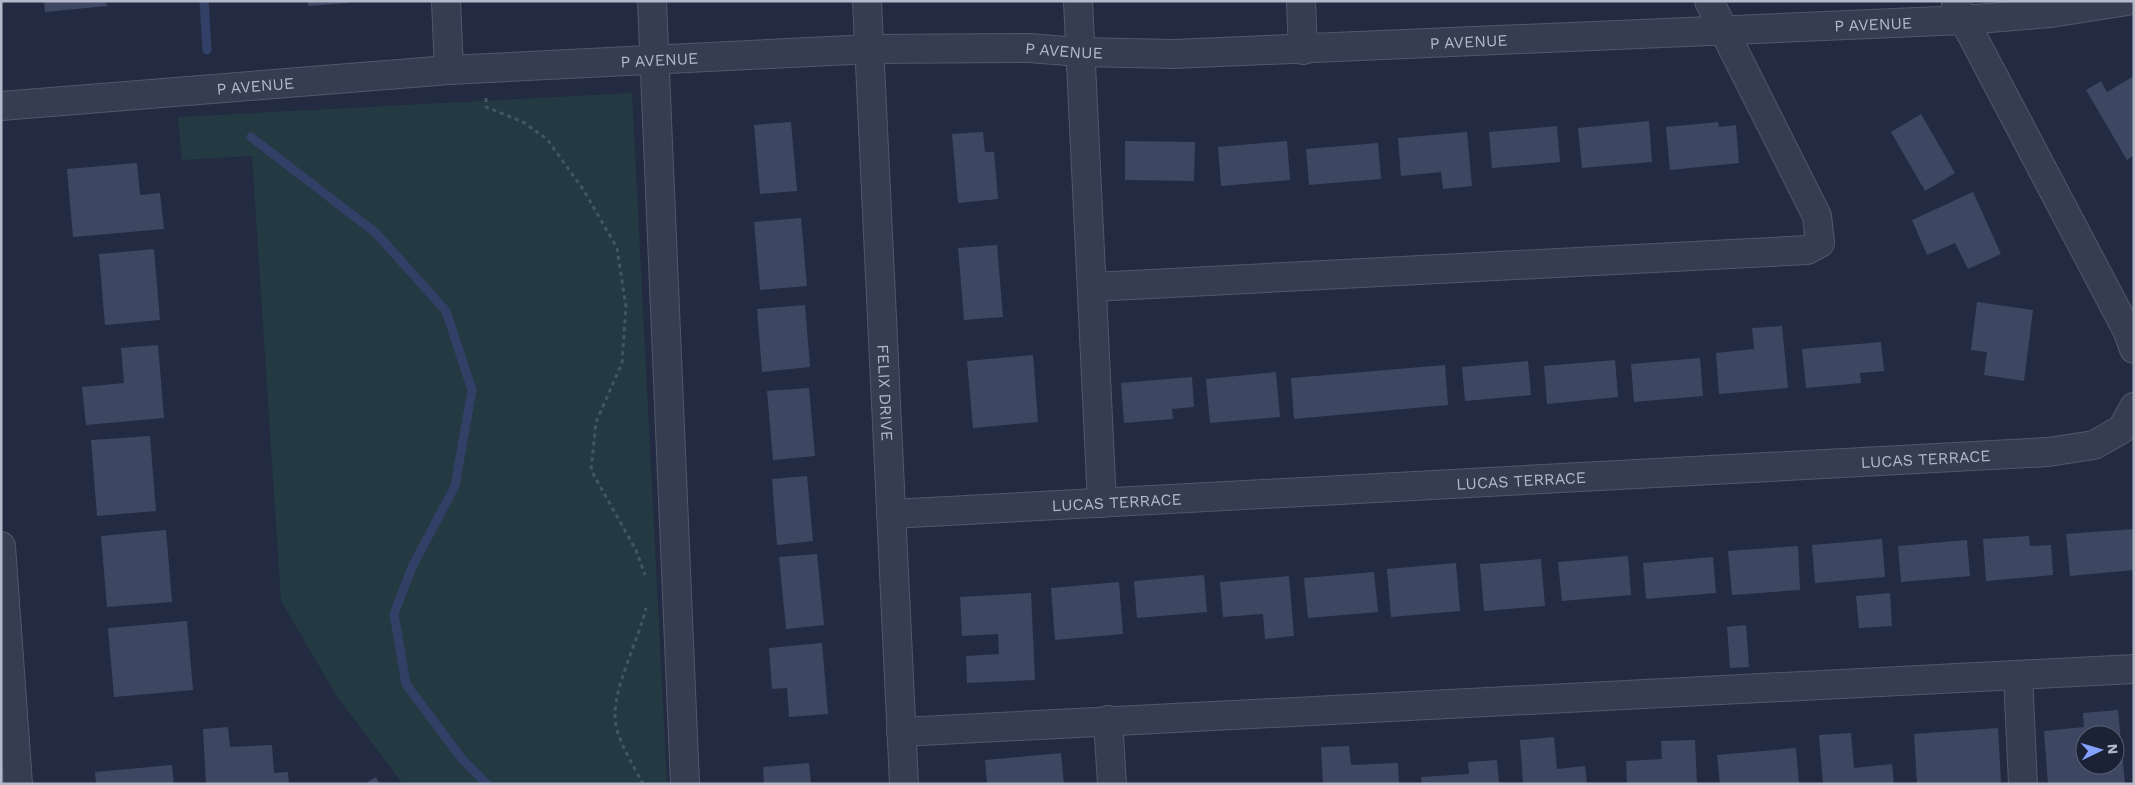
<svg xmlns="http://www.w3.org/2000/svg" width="2135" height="785" viewBox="0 0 2135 785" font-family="'Work Sans',sans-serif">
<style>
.green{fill:#243a42}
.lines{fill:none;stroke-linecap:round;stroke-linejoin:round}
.stream{stroke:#324068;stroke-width:9}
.building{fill:#3e4762;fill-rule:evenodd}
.minor-casing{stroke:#51586b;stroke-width:30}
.path{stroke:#42575f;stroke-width:3;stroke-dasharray:4 4;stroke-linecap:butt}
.minor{stroke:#363d51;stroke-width:28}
.labels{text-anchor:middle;stroke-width:5;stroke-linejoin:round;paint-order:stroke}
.street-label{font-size:16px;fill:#b3b9cb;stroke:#1b2236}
</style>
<rect width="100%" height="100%" fill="#222b41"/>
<polygon class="green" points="632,93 667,784 403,784 338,698 281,601 252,156 182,160 178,117"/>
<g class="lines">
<g class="stream">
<polyline points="204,1 207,50"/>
<polyline points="251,137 376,233 446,311 472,390 455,486 412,567 394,614 406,684 462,759 487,784"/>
</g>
</g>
<g class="building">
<polygon points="44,1 106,1 107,6 45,12"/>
<polygon points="308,1 349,1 349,3 308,6"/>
<polygon points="2134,76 2134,155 2127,160 2086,90 2101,81 2107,92"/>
<polygon points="1921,114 1955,173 1925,191 1891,132"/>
<polygon points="1649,121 1652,162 1582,168 1578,128"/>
<polygon points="791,122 797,191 760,194 754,125"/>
<polygon points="1718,122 1719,127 1736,125 1739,163 1670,170 1666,127"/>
<polygon points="1557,126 1560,162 1492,168 1489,132"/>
<polygon points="983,132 985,152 994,152 998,199 958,203 952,134"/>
<polygon points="1467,132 1472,186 1443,189 1441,172 1401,176 1398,138"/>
<polygon points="1125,141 1195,142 1194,181 1125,180"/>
<polygon points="1287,141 1290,180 1221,186 1218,147"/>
<polygon points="1378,143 1381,179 1309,185 1306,149"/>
<polygon points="137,163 140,195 160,193 164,229 73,237 67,169"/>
<polygon points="1973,192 2001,254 1968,269 1955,243 1927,255 1912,220"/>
<polygon points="801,218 807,286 760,290 754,222"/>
<polygon points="997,245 1003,317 964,320 958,248"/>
<polygon points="154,249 160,320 105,325 99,254"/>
<polygon points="1977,302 2033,310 2024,381 1984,375 1987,352 1971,350"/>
<polygon points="805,305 810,367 762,372 757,309"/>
<polygon points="1782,326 1788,388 1719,394 1716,353 1754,349 1752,328"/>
<polygon points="1881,342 1884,371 1860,373 1861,383 1806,388 1802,349"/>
<polygon points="158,345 164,418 86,425 82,387 124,383 121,348"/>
<polygon points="1033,355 1038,422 973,428 967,361"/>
<polygon points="1700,358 1703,396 1634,402 1631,364"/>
<polygon points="1615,360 1618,397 1547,404 1544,366"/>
<polygon points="1528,361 1531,395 1465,401 1462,367"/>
<polygon points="1445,365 1448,405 1294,419 1291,378"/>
<polygon points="1276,372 1280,417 1210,423 1206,379"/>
<polygon points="1192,377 1194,407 1172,409 1173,419 1124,423 1121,383"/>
<polygon points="809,388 815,456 773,460 767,391"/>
<polygon points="150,436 156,511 97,516 91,440"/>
<polygon points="807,476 813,541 777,545 772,479"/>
<polygon points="2134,529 2134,570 2070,576 2066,534"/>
<polygon points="166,530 172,602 107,607 101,536"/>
<polygon points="2029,536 2030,546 2051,545 2053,575 1986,581 1983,539"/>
<polygon points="1882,539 1885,577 1815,583 1812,545"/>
<polygon points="1967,540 1970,576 1901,582 1898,546"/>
<polygon points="1798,546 1800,590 1732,595 1728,551"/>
<polygon points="817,554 824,625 786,629 779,557"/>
<polygon points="1628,556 1631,595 1562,601 1558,562"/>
<polygon points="1713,557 1716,593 1646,599 1643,563"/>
<polygon points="1541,559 1545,606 1484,611 1480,564"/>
<polygon points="1456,563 1460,611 1391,617 1387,569"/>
<polygon points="1374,572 1378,612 1308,618 1304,578"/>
<polygon points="1204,575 1207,612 1137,618 1134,581"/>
<polygon points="1289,576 1294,636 1265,639 1263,614 1223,617 1220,582"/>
<polygon points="1119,582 1123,634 1055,640 1051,588"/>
<polygon points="1031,593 1035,680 967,683 966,656 999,654 998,634 962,636 960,597"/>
<polygon points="1890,593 1892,626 1859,628 1856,596"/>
<polygon points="187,621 193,690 114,697 108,628"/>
<polygon points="1746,625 1749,667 1730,668 1727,627"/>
<polygon points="822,643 828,714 789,717 787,688 772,689 769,648"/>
<path d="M2118,710L2125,784H2048L2044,731L2084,727L2083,713ZM2085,735H2115V765H2085Z"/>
<polygon points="228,727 230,747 272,745 274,773 288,772 289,784 206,784 203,729"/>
<polygon points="1998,728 2001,784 1917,784 1914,734"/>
<polygon points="1851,733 1854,768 1892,764 1894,784 1823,784 1819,735"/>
<polygon points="1554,737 1557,769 1585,766 1587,784 1523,784 1520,740"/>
<polygon points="1695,740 1697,784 1627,784 1626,761 1662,759 1661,741"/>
<polygon points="1349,746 1351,765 1398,763 1399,784 1323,784 1321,747"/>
<polygon points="1796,748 1799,784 1720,784 1717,755"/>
<polygon points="1061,753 1064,784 987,784 985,760"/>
<polygon points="1497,760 1499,784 1422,784 1421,777 1469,774 1468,762"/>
<polygon points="809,763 811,784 764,784 763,767"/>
<polygon points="172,765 174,784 96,784 95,772"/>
<polygon points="376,777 380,784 364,784"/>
</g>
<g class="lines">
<defs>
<g id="minor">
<polyline points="446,1 449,70"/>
<polyline points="652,1 685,784"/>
<path id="s1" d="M867,1L904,784"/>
<polyline points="1078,1 1102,503"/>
<polyline points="1301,1 1303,50"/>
<polyline points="1956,5 2127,330 2134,349"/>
<path id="s2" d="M1,106L449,70L870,49L1029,48L1080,52L1174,54L1964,20L2051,13L2127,1"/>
<polyline points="1093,287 1807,250 1820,243 1817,216 1709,1"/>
<path id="s3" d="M891,514L2048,452L2094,445L2122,429L2134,407"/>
<polyline points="1,546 18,784"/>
<polyline points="2018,675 2023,784"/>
<polyline points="1108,720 1112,784"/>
<polyline points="901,732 2134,669"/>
</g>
</defs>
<use href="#minor" class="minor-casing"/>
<g class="path">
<polyline points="486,98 486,107 523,122 547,139 583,189 617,248 626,307 622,363 596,422 591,470 636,550 645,575"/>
<path d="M643,784C633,764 615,738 615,716C614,687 639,638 646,608"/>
</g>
<use href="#minor" class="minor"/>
</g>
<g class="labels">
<g class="street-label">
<text dy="6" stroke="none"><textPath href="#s2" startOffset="1875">P AVENUE</textPath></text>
<text dy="6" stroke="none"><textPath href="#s2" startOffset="1470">P AVENUE</textPath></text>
<text dy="6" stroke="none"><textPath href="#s2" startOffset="1065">P AVENUE</textPath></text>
<text dy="6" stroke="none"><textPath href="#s2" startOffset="660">P AVENUE</textPath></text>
<text dy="6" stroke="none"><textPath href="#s2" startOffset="255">P AVENUE</textPath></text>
<text dy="6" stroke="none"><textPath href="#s1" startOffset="392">FELIX DRIVE</textPath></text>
<text dy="6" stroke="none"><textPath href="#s3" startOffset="1036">LUCAS TERRACE</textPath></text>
<text dy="6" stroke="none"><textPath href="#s3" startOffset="631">LUCAS TERRACE</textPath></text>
<text dy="6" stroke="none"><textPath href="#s3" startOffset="226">LUCAS TERRACE</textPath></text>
</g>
</g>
<rect width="2135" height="785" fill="none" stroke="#b3b9cb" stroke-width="5"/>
<g transform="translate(2100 750) rotate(85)"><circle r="24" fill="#1b2236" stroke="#585e72"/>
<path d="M0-4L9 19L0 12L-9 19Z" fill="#84a1ff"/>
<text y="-8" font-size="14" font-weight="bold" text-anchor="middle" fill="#b3b9cb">N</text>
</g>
</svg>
